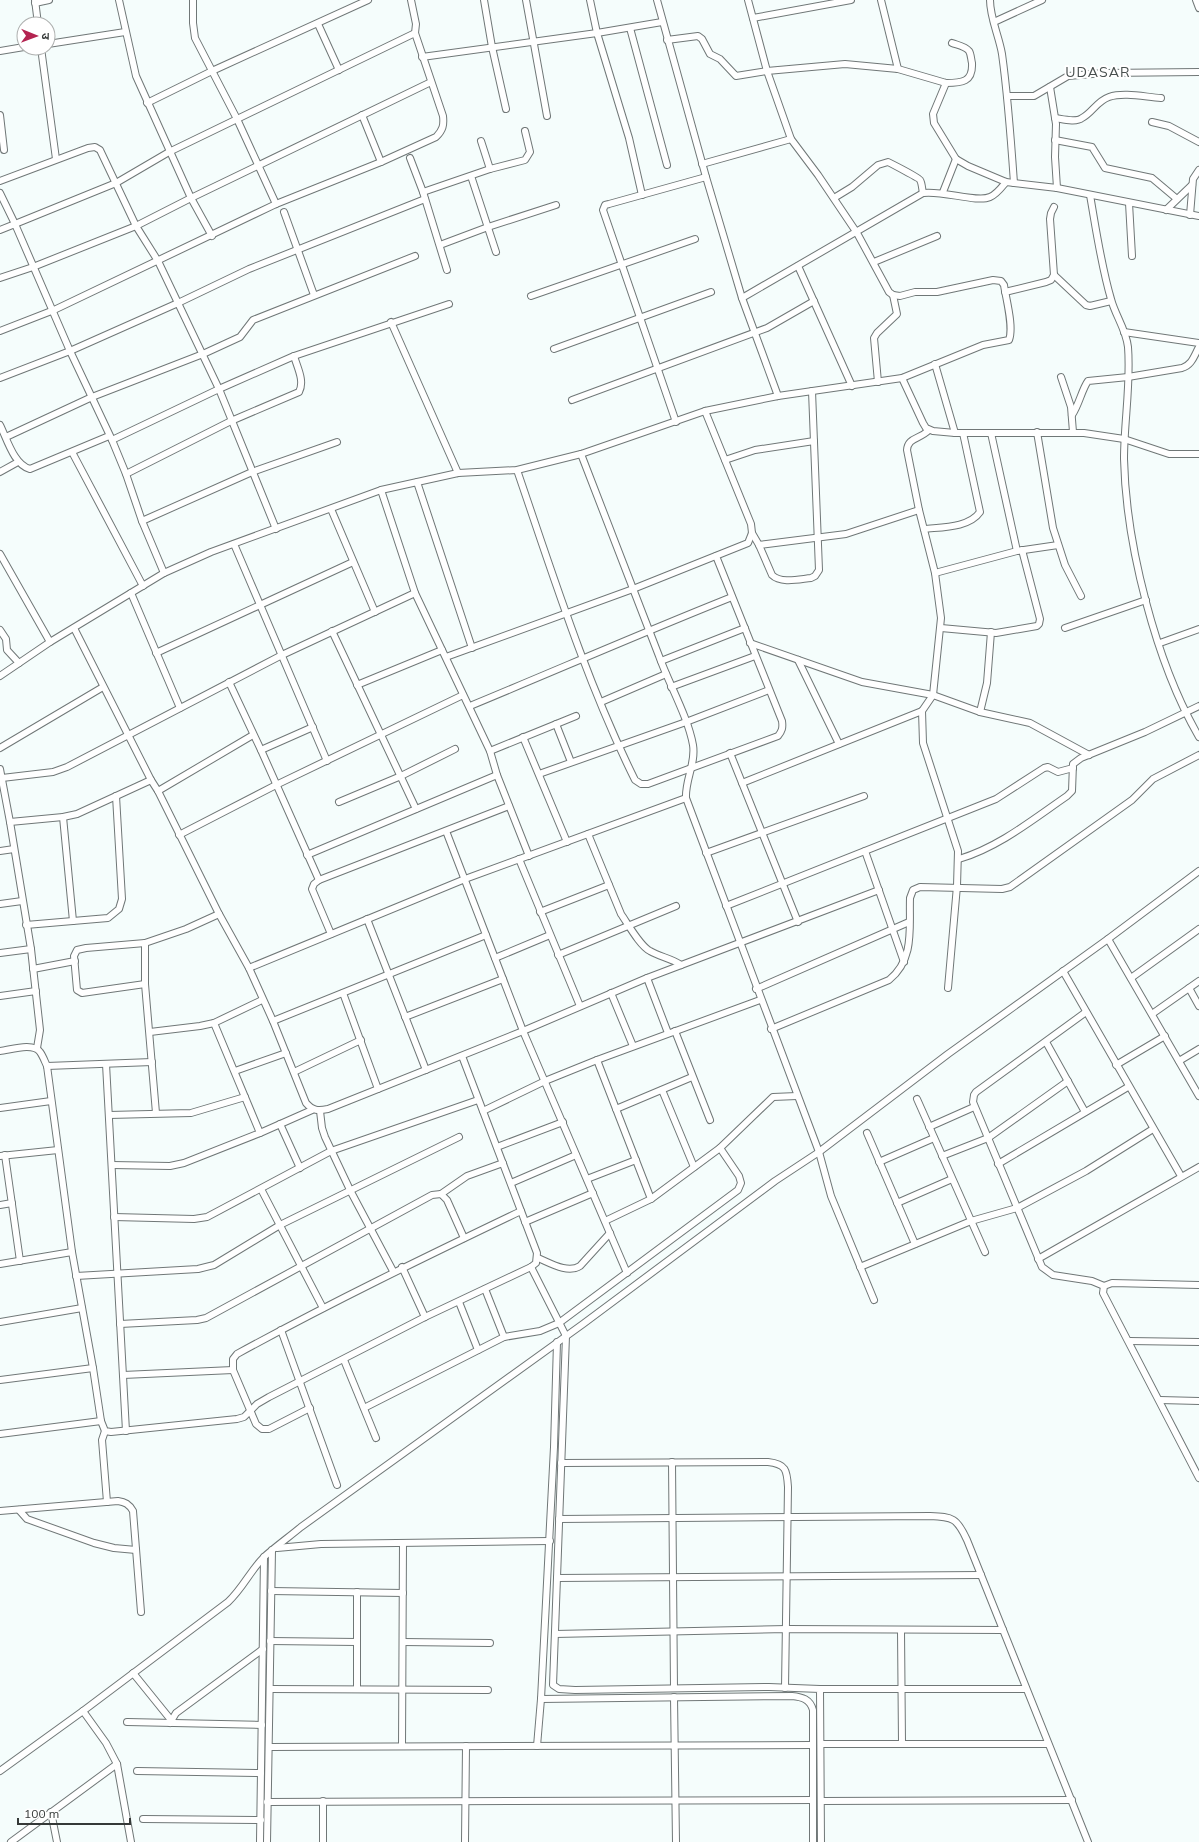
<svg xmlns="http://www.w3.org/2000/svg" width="1199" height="1842" viewBox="0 0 1199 1842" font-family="Mulish,'Noto Sans Devanagari',sans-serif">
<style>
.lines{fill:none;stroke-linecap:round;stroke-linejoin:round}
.street-casing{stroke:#707777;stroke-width:8}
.street{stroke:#fff;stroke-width:6}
.labels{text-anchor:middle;stroke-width:4;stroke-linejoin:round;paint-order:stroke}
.quarter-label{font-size:14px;letter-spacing:1px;fill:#484f4e;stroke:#fff}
</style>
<rect width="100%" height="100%" fill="#f5fdfc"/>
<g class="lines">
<defs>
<g id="street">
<polyline points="35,0 38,24"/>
<polyline points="119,0 136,76 191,198 212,236"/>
<polyline points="193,0 193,23 195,38 237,119 276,204"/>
<polyline points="484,0 492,47 506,109"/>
<polyline points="526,0 547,116"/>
<polyline points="590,0 597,33 629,138 642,195"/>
<polyline points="657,0 706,177 742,298 778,396"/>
<polyline points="881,0 898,69"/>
<path d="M990,0C990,18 999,36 1002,54C1008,97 1011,140 1014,183"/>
<polyline points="1196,0 1199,8"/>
<polyline points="35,3 49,0"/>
<polyline points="753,18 851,0"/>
<polyline points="994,22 1042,0"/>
<polyline points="318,24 339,70"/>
<polyline points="630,28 667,165"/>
<path d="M667,40L698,36L702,39L710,54L720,59L736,76L767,71L845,64L898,69L946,83C962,83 973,82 972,63C971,59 971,54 969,51C965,46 957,45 952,43"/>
<polyline points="48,44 125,32"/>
<polyline points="41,48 56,159"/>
<polyline points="0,51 24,47"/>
<polyline points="422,57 597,33 662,22"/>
<polyline points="946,83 933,114 934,123 956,159 968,166 1006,182 1057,188 1199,216"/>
<polyline points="1050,87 1056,124 1055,157 1057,188"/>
<polyline points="1007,96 1034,96 1068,76 1104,73 1199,72"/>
<polyline points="147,103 212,71 368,0"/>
<polyline points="0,115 4,150"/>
<polyline points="362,115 381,162"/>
<path d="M1055,118C1062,119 1076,123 1082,118C1092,113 1097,101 1109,97C1124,92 1145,97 1161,98"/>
<polyline points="1152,122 1169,126 1199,142"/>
<polyline points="1055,140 1092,147 1105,168 1152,178 1177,199"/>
<polyline points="481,141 490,169"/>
<polyline points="410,158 423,192 447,270"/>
<polyline points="702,164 791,139"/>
<polyline points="471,176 496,252"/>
<polyline points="0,181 88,148 95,147 100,150 136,226 158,261 178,303 249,269 425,199"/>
<polyline points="423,192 490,169 525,160 530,152 525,131"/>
<polyline points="943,192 956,159"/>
<polyline points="0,193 15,224 116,183 169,152 415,33 416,24 411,0"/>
<path d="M1090,195C1096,229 1101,265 1111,299C1115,315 1126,329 1128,347C1131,384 1124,422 1124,459C1126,545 1156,663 1199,737"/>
<path d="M834,198L852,187L878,165L888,162C892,164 919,178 920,180C922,183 922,189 923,193"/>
<polyline points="1129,203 1132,256"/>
<polyline points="1166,210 1192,185"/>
<polyline points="284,212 314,295"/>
<polyline points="1190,215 1193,179 1199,170"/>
<polyline points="0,230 15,224 70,351 112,440 126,474 142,521 164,573"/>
<polyline points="440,245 488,227 556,205"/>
<polyline points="874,262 937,236"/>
<polyline points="798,266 852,386"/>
<polyline points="1054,275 1086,305 1090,306 1111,301"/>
<polyline points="0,278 33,267 136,226 191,198 431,82"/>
<polyline points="1005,292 1046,282 1051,280 1054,275 1050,219 1051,213 1054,207"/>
<polyline points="531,296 695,239"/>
<path d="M742,298L923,193C942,190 977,203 990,197C997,194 1001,188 1006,182"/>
<polyline points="391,322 458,473"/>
<path d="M0,331L54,310L276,204L381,162L436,137C443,130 444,125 443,116L415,33"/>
<polyline points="1124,332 1199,343"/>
<polyline points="554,349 711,292"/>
<polyline points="935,364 955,433"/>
<polyline points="1061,377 1071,407 1073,432"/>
<polyline points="0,378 70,351 178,303 219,389 276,529"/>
<polyline points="902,378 923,423 926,428 933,431 955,433 1084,433 1124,439 1169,454 1199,454"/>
<polyline points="878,382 874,338 877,333 897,314 893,295"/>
<polyline points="572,400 767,328 814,301"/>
<path d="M1072,415C1079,405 1082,389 1088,381L1128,377L1182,368C1192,365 1194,356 1199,347"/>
<polyline points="676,422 603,210 605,205 609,204 706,177"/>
<path d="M0,425C7,439 14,465 30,469L109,436"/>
<polyline points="1037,432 1053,528 1065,565 1081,596"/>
<polyline points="991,433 1017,551"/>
<polyline points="6,437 92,397 203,354 240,337 253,320 415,256"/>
<polyline points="112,440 219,389 294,356 449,304"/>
<polyline points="72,452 143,586"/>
<path d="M581,454C607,522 633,589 659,656C669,684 688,717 693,745C696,763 685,780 686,798L819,1152L831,1196L874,1300"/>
<polyline points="725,460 755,450 814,441"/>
<path d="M517,470C553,575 586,681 635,780L641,784H648L778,736C782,731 783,728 782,721L716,556"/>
<polyline points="0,472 18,462"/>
<path d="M126,474L231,421L299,392C305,381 297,367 294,356"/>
<polyline points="417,482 472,648"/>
<polyline points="381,490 415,593 490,751 497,775 529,856"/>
<polyline points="331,509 375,612"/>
<polyline points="142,521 252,472 337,442"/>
<path d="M924,529C941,527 969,528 980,512L963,433"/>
<path d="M752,533L759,545L772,575C781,584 800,579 811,578L815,576L819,570L812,391"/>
<polyline points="234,544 327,761"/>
<polyline points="759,545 846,534 919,510"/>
<polyline points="0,554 50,642"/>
<polyline points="935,573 1017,551 1058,545"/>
<polyline points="131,593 180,708"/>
<path d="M74,628L151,780L158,791L219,914L249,968L273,1021L306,1103C313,1111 318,1111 328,1109L523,1031L647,978L879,890"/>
<polyline points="941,628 996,633 1037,626 1039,624 1040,619 1022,550"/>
<polyline points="1065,628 1146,600"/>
<polyline points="0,630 6,639 7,650 19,663"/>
<polyline points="332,631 416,809"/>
<polyline points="750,643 862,682 933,695 980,712 1030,723 1089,755"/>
<polyline points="1160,643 1199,629"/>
<polyline points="156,653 353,562"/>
<polyline points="446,657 633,589 748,543 752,533 751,524 705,411"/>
<polyline points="798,660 839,744"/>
<polyline points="661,661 745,628"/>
<path d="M0,676L50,642L164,573L211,552L381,490L458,473L517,470L581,454L705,411L778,396L902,378L983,345L1009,340C1014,327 1006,299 1004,285L1001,281L993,280L937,292H915L900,296L893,295L889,292L857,233L818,175L791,139L767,71L748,0"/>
<polyline points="229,682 261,750 319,880"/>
<polyline points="357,685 442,650"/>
<polyline points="671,687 755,656"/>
<polyline points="601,702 666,674"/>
<path d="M470,706C557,670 644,632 732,597"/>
<polyline points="922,711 923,743 958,851 957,886 948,988"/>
<polyline points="980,712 987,683 991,632"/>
<polyline points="556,724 571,762"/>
<polyline points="523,737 567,842"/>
<polyline points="0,748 103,687"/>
<polyline points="261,750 313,727"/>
<polyline points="490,751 576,716"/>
<polyline points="730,753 798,922"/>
<polyline points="0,769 10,822 31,949 40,1030 37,1048"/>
<polyline points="539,774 686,722 769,690"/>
<polyline points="2,778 53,772 67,767 282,655 415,593"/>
<path d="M742,783L922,711L933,695L941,618L935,573L919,510L907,450C908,437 919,440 929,430"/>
<polyline points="158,791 253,735"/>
<polyline points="339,802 401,776 455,749"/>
<polyline points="63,817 73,921"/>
<polyline points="10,822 63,817 77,814 151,780"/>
<polyline points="446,831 523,1031 627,1273"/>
<path d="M588,834L621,914C628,924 640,946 650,951C660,957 671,958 681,965"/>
<polyline points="179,835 276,785 463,695"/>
<polyline points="0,851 14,849"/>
<polyline points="865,851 904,962"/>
<polyline points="706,853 864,796"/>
<polyline points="307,855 497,775"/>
<polyline points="519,859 580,1006"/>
<path d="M959,859C999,847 1032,820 1067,796L1072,791L1073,764L1081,758L1145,732L1199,706"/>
<polyline points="0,904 22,901"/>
<polyline points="726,906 996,799 1044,768 1048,767 1058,772 1073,768"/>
<polyline points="540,912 609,885"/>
<polyline points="367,919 426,1070"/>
<polyline points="26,925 108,918 119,909 122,899 116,796"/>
<polyline points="331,934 312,889 314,884 319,880 509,806"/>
<polyline points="1108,939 1199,1096"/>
<polyline points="145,943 145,984 156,1113"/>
<polyline points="0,953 31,949"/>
<polyline points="558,955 676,906"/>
<polyline points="495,958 550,935"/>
<polyline points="249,968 465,879 686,798"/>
<polyline points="33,969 75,961"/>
<polyline points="1063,971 1181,1176"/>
<polyline points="647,978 668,1033"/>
<polyline points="1131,978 1199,929"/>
<polyline points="145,984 82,993 77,990 74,956 77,950 86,948 145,943 186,929 219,914"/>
<polyline points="1189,988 1199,1006"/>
<polyline points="756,989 909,922"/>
<polyline points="343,993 378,1089"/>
<polyline points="611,993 633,1046"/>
<polyline points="0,996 36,991"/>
<polyline points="1086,1012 976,1092 974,1095 973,1102 1042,1267 1053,1275 1092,1281 1104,1286"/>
<polyline points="1152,1014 1199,981"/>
<polyline points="405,1017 503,979"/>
<polyline points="273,1021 486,935"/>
<polyline points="214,1023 260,1133"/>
<path d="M771,1029L889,980C915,959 909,928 910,898L913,890L920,887L1002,889L1010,887L1132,800L1153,779L1199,755"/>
<polyline points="675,1031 710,1120"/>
<polyline points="150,1032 200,1026 214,1023 262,1000"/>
<polyline points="1046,1042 1085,1112"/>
<path d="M0,1051C10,1050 33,1042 40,1052C43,1056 45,1062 47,1066L72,1252L93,1368L101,1421L105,1431L111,1432L237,1419L244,1417L257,1404L269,1397L425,1317L531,1267L536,1263L537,1253L462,1056"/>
<polyline points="597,1060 651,1199"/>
<polyline points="1179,1061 1199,1049"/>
<polyline points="106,1064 126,1431"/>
<polyline points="1116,1065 1165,1036"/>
<polyline points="47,1066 152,1062"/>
<polyline points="235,1071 286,1053"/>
<polyline points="294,1072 361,1040"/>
<polyline points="662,1090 694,1167"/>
<polyline points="917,1099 985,1252"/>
<polyline points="0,1108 51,1101"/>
<polyline points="616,1109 692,1077"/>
<polyline points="320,1111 322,1128 325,1137 351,1192 393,1271"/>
<polyline points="483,1111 545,1081 597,1060 760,1000"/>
<polyline points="109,1115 191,1113 245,1097"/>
<polyline points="280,1124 300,1168"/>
<polyline points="929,1127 974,1107"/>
<polyline points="867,1133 915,1244"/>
<polyline points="497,1147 563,1122"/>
<polyline points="5,1155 20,1261"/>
<polyline points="0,1156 58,1150"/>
<polyline points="942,1156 988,1138 1068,1081"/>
<polyline points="879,1162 934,1138"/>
<polyline points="998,1164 1128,1087"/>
<polyline points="112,1165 170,1166 184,1163 260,1133 312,1110"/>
<polyline points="587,1179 636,1160"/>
<polyline points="511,1183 576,1155"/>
<polyline points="261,1189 323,1308"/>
<polyline points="441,1194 467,1176 503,1163"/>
<polyline points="897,1203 952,1179"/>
<polyline points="0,1205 12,1203"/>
<polyline points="114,1217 194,1219 207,1217 331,1151 478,1100"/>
<polyline points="605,1221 651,1199 720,1148 773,1097 797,1096"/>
<polyline points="525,1222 593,1193"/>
<path d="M538,1258C550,1263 568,1274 580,1266L610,1233"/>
<polyline points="1038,1259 1199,1167"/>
<polyline points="0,1264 72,1252"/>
<polyline points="402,1267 425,1317"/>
<polyline points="531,1267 566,1336 553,1685 559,1689 575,1690 769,1687 820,1689 821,1842"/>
<polyline points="860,1267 971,1221 1017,1208 1086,1171 1153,1129"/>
<polyline points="76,1276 198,1269 214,1265 280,1225 459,1137"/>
<polyline points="1199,1285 1112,1283 1104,1286 1103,1293 1199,1478"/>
<polyline points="485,1289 504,1337"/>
<polyline points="459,1302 478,1350"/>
<polyline points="0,1322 82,1308"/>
<polyline points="120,1324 197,1320 206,1318 432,1195 441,1194 447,1200 464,1238"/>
<polyline points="281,1330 337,1485"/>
<polyline points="1129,1341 1199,1342"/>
<path d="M557,1342L554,1447L541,1699L792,1696C802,1697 810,1699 813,1710V1842"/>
<polyline points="344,1360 376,1438"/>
<polyline points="123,1375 233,1370"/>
<polyline points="0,1380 93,1368"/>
<polyline points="1160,1400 1199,1401"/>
<path d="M310,1408L269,1429H262L256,1424L233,1370V1359L237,1354C330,1303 425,1257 521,1211"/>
<polyline points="364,1408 504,1337 540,1331 559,1323 738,1190 741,1183 739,1176 720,1148"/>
<polyline points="105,1431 102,1440 107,1502"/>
<polyline points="0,1434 101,1421"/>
<polyline points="672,1462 674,1688"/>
<path d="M561,1463L768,1462C786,1464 787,1470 788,1487L785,1688"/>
<polyline points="19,1510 27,1519 94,1543 114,1548 136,1550"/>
<path d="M0,1511L118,1501C125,1502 129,1504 133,1511L141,1612"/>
<path d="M559,1519L930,1516C953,1517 957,1518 967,1540L1088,1842"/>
<polyline points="277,1548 321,1544 550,1541"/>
<polyline points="557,1578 981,1575"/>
<polyline points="271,1591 403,1593"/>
<polyline points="357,1592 357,1689"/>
<polyline points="901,1631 902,1743"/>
<polyline points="555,1634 787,1629 1003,1630"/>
<polyline points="270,1641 357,1642"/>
<polyline points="403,1642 490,1643"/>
<polyline points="133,1673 171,1720"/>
<polyline points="270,1689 488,1690"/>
<polyline points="820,1689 1026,1689"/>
<polyline points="674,1697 676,1842"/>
<polyline points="83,1711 106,1743 117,1764 131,1842"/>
<polyline points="127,1722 262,1725"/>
<polyline points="170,1723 176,1713 263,1649"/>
<polyline points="821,1744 1048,1744"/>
<polyline points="402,1746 403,1543"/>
<polyline points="537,1746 541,1699"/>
<polyline points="269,1747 812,1745"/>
<path d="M0,1771L83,1711L228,1602C243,1588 250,1571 264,1557C275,1547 289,1537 301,1527L583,1324L775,1181L819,1152L948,1054L1108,939L1199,871"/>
<polyline points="137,1771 261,1773"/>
<polyline points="821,1801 1072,1800"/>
<polyline points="267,1802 813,1800"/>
<polyline points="51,1812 57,1842"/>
<polyline points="143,1819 261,1820"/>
<polyline points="11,1842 117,1764"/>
<polyline points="260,1842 264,1557"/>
<polyline points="267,1842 272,1550"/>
<polyline points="323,1842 323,1801"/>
<polyline points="465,1842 466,1746"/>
</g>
</defs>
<use href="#street" class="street-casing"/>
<use href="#street" class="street"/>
</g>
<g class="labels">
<g class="quarter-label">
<text x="1098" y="77">UDASAR</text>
</g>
</g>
<g transform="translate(36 36) rotate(91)"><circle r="19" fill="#ffffff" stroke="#aeb0af"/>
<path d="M0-3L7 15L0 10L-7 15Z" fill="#b32350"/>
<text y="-6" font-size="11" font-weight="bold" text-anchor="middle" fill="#353938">उ</text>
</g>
<path d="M18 1818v6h112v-6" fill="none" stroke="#353938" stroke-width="2"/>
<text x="24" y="1818" font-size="12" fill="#353938" stroke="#ffffff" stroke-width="3" paint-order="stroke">100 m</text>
</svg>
